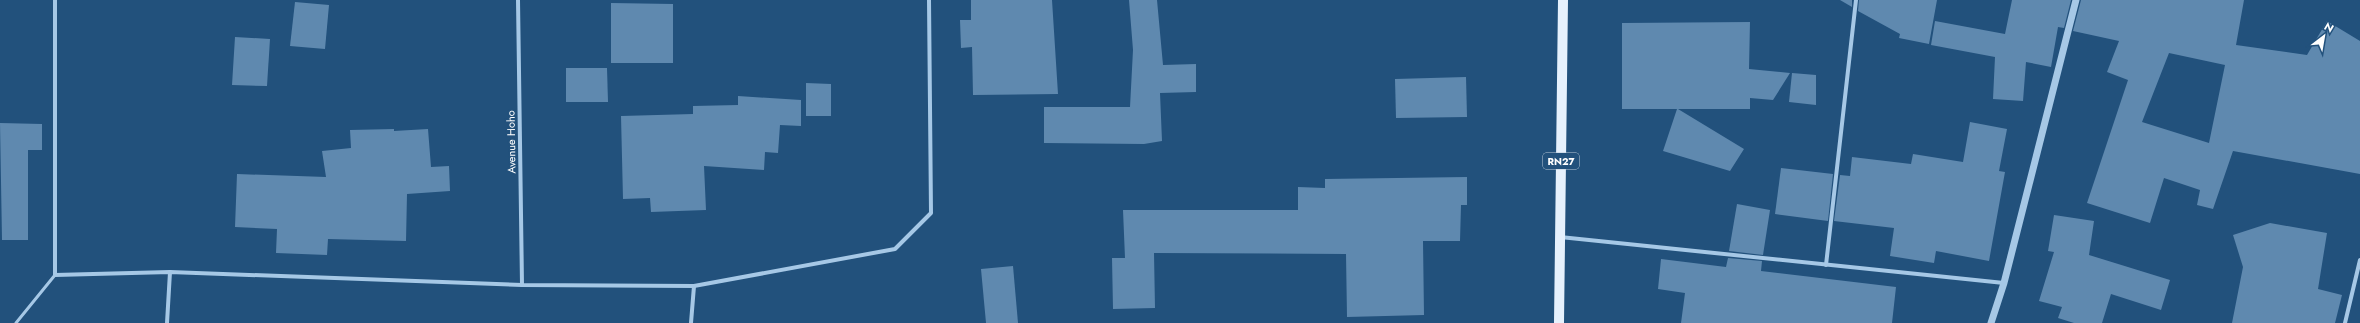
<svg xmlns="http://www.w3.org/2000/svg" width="2360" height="323" viewBox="0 0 2360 323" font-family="Jost,sans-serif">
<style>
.building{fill:#5f89af;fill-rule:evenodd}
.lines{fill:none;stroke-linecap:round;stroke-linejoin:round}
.service{stroke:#a6c8e6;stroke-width:3}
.minor{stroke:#a6c8e6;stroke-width:4}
.tertiary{stroke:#a6c8e6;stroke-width:7}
.primary{stroke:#e6f1fd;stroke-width:10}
.labels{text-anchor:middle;stroke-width:4;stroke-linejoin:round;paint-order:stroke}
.shield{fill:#22517c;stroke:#bdcbd8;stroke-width:1}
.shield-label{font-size:10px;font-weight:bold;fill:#fff}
.street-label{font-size:11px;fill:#fff;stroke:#22517c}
</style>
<rect width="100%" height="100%" fill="#22517c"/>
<g class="building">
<polygon points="971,0 1052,0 1058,94 973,95 972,47 961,48 960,20 971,20"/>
<polygon points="1129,0 1157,0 1163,65 1196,64 1196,92 1160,93 1162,141 1144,144 1044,143 1044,107 1130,107 1133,50"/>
<polygon points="1840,0 1852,0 1852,7"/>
<polygon points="1859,0 1937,0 1929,44 1899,38 1900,34 1858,11"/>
<polygon points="2012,0 2071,0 2064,28 2058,27 2051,67 2026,62 2023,101 1993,99 1995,57 1931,45 1935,21 2005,34"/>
<path d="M2081,0H2244L2236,45L2307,55L2327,21L2360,41V174L2233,151L2213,209L2197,205L2200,190L2164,178L2150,223L2087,203L2128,80L2107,72L2119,41L2073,31ZM2169,53L2225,65L2209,143L2142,122Z"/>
<polygon points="295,2 329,5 325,49 290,46"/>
<polygon points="611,3 673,4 673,63 611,63"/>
<polygon points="1750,22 1749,69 1790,73 1773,100 1750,98 1750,109 1678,109 1744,149 1730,171 1663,151 1677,109 1622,109 1622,23"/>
<polygon points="235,37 270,39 267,86 232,85"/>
<polygon points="566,68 607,68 608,102 566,102"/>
<polygon points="1792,73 1816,75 1816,105 1789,102"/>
<polygon points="1466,77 1467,117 1396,118 1395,79"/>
<polygon points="806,83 831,84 831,116 806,116"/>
<polygon points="738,96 801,100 801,126 780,125 778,153 765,152 764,170 704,166 706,210 651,212 650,198 623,199 621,116 693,114 693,106 738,105"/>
<polygon points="1970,122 2007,129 1999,171 2005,172 1989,261 1936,251 1934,263 1890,256 1894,228 1834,221 1840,175 1850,176 1852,157 1911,164 1913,154 1963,162"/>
<polygon points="0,123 42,124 42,150 28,150 28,240 2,240"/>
<polygon points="394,129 394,131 428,129 431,167 449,166 450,191 407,194 406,241 328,239 327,255 276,253 277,229 235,227 237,174 326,177 322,151 351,148 350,130"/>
<polygon points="1781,168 1833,174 1828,221 1775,214"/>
<polygon points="1467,177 1467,205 1461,205 1460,241 1423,241 1424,315 1347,317 1346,254 1154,253 1155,308 1113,309 1112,258 1125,258 1123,210 1298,210 1298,187 1325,188 1325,179"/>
<polygon points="1737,204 1770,210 1763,255 1729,251"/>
<polygon points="2054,215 2094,221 2089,255 2170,280 2161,310 2111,294 2102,323 2074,323 2058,318 2062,307 2039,301 2054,252 2048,251"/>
<polygon points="2270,223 2327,233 2318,289 2342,295 2335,323 2232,323 2243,267 2233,235"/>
<polygon points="1728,258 1762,261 1761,271 1896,287 1892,323 1681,323 1685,293 1658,289 1661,259 1726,267"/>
<polygon points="1013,266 1018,323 986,323 981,269"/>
</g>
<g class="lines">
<polyline class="service" points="16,323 55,275"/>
<g class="minor">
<polyline points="55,0 55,275 170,272 522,285 694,286 895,249 931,213 929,0"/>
<polyline points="518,0 522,285"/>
<polyline points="1560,237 2004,283"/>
<polyline points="1826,265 1856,0"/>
<polyline points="167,323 170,272"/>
<polyline points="691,323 694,286"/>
<polyline points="2345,323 2360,260"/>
</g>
<polyline class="tertiary" points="1991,323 2004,283 2076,0"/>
<polyline class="primary" points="1559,323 1563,0"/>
</g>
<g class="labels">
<rect class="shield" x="1543" y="153" width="36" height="16" rx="3"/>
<g class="shield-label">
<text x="1561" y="165">RN27</text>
</g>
<g class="street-label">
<text transform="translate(511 142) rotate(-91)" y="4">Avenue Hoho</text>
</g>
</g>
<g transform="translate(2324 36) rotate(31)" stroke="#22517c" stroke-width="3" paint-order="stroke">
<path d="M0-3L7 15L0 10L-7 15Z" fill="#ffffff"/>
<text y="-6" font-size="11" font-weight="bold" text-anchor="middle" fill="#ffffff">N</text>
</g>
</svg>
